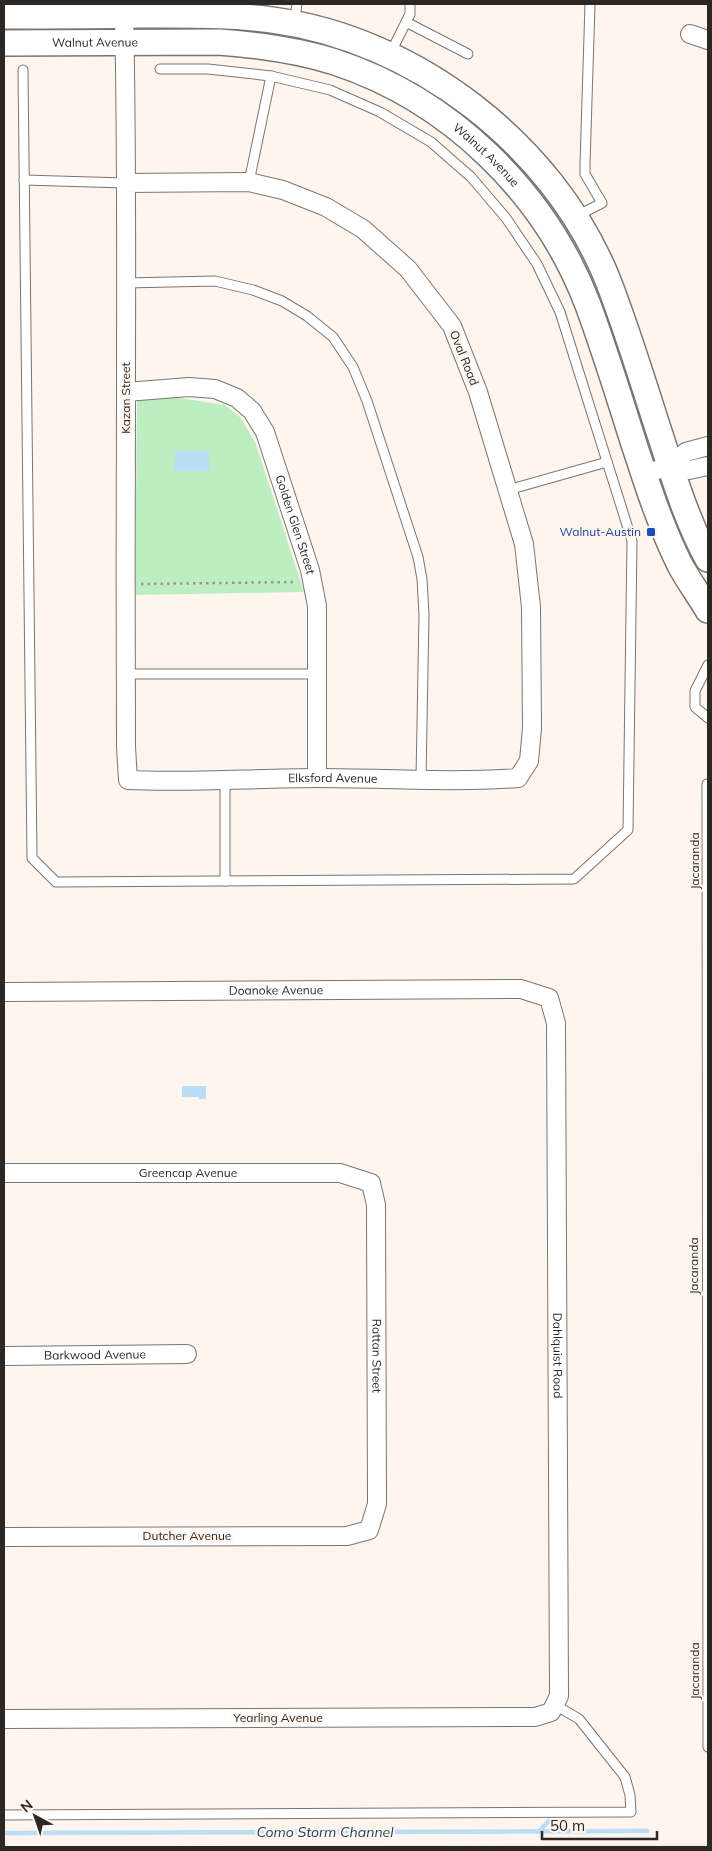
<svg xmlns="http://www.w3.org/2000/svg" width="712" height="1851" viewBox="0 0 712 1851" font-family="Mulish,sans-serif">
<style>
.built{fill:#fae9de}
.green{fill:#bdeec2}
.water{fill:#b9def6}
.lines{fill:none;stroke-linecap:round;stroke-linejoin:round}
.stream{stroke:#b9def6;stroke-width:4.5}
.lane-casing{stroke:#7c746e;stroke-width:11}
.street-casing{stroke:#7c746e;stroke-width:20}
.secondary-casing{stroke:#7c746e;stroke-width:28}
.path{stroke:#9c9590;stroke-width:2.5;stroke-dasharray:2.5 4;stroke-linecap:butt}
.lane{stroke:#fff;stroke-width:9}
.street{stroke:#fff;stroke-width:18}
.secondary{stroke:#fff;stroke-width:25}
.transit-dot{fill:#1a4fb4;stroke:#fef5ee;stroke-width:2}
.labels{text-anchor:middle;stroke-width:4.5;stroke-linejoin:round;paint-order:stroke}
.street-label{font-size:12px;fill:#2b2825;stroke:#fef5ee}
.transit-label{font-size:12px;fill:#164399;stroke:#fef5ee;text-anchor:end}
.water-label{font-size:14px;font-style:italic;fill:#153f58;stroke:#fef5ee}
</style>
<rect width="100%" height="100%" fill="#fef5ee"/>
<polygon class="built" points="708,1844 708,1847 4,1847 4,1846"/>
<polygon class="green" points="173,397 225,405 241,418 256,444 304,592 135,595 137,401"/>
<g class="water">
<polygon points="175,451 209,451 209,471 174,471"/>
<polygon points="182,1086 206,1086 206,1099 199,1099 199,1097 182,1097"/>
</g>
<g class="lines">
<g class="stream">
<polyline points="539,1831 549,1821"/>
<polyline points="4,1833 647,1831"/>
</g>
<defs>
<g id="lane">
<polyline points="406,22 468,54"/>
<polyline points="294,24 297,4"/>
<polyline points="390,54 410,14 410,4"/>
<polyline points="23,70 32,858 56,882 574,879 628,830 632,541 560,312 537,264 506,218 471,177 431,142 380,112 330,90 271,76 208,69 160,69"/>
<polyline points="24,180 125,183"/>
<polyline points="249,182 271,76"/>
<polyline points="575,217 602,203 585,174 585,164 590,4"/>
<polyline points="126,283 215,281 253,290 282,301 307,316 333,337 353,367 367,401 418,557 422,579 424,614 421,779"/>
<polyline points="508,490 607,462"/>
<polyline points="708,665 695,691 695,707 708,718"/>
<polyline points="126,674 317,674"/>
<polyline points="707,784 708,1747"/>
<polyline points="225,881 225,780"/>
<polyline points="4,1815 631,1812 630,1795 625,1777 579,1719 555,1705"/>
</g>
<g id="street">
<path id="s1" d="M124,15C127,142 126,268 126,394C125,512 126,629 126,747L128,780C191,783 254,778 318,778C384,778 452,783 518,778L529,761L532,728L531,607L524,544L478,392L452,326L408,269L363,229L326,207L283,190L249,182L125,183"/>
<polyline points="690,34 708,40"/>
<path id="s2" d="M126,392L189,387L215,389L237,398L252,411L265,432L310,570L317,606V778"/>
<polyline points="670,466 689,470 708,466"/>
<polyline points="644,474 670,466 686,452 708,446"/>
<path id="s3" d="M4,992L521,989L549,998L556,1023L559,1696L551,1712L535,1717L4,1719"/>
<path id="s4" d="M4,1173H340L371,1183L376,1205L377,1504L369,1530L347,1536L4,1537"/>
<path id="s5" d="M4,1356L187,1354"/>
</g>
<g id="secondary">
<path d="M4,16C49,16 95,16 141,15C185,15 228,14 272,20C415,39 552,144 607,278C631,339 649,403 670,465C680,497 691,529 708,559"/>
<path id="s6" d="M4,43L219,42C258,45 297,50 335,62C450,100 545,192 588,305C605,351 620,400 635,447C648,487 661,527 680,565C688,580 699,595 708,610"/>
</g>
</defs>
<use href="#lane" class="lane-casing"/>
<use href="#street" class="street-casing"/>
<use href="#secondary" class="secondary-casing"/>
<polyline class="path" points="141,584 296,582"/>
<use href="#lane" class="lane"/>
<use href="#street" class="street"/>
<use href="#secondary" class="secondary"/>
</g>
<rect class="transit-dot" x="646" y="527" width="10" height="10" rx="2.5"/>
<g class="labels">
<g class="street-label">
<text dy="4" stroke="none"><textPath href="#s6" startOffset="91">Walnut Avenue</textPath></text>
<text dy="4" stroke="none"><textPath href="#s6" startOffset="512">Walnut Avenue</textPath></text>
<text transform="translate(464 358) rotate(68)" y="4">Oval Road</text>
<text transform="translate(126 398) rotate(-90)" y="4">Kazan Street</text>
<text dy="4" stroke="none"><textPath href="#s2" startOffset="255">Golden Glen Street</textPath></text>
<text dy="4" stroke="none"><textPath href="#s1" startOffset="970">Elksford Avenue</textPath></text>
<text transform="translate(695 861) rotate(-90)" y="4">Jacaranda</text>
<text dy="4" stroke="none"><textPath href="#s3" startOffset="272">Doanoke Avenue</textPath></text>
<text dy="4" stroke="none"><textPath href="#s4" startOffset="184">Greencap Avenue</textPath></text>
<text transform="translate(694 1266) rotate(-90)" y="4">Jacaranda</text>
<text dy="4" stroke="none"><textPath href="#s5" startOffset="91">Barkwood Avenue</textPath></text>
<text dy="4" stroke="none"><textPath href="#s3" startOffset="905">Dahlquist Road</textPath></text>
<text dy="4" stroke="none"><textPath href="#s4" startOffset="542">Rattan Street</textPath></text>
<text x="187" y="1540">Dutcher Avenue</text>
<text transform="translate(695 1671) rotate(-90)" y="4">Jacaranda</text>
<text x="278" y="1722">Yearling Avenue</text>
</g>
<g class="transit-label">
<text x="641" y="536">Walnut-Austin</text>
</g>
<g class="water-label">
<text x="325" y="1837">Como Storm Channel</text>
</g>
</g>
<rect width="712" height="1851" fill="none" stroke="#2b2825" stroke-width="10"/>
<g transform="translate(35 1816) rotate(320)" stroke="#fef5ee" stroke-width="4" paint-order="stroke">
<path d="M0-4L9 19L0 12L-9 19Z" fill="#2b2825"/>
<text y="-8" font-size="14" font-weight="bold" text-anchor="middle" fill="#2b2825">N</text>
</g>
<path d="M542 1831v8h115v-8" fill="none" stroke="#2b2825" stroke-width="2.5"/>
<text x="550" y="1831" font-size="15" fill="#2b2825" stroke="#fef5ee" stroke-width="4" paint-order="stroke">50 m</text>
</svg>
